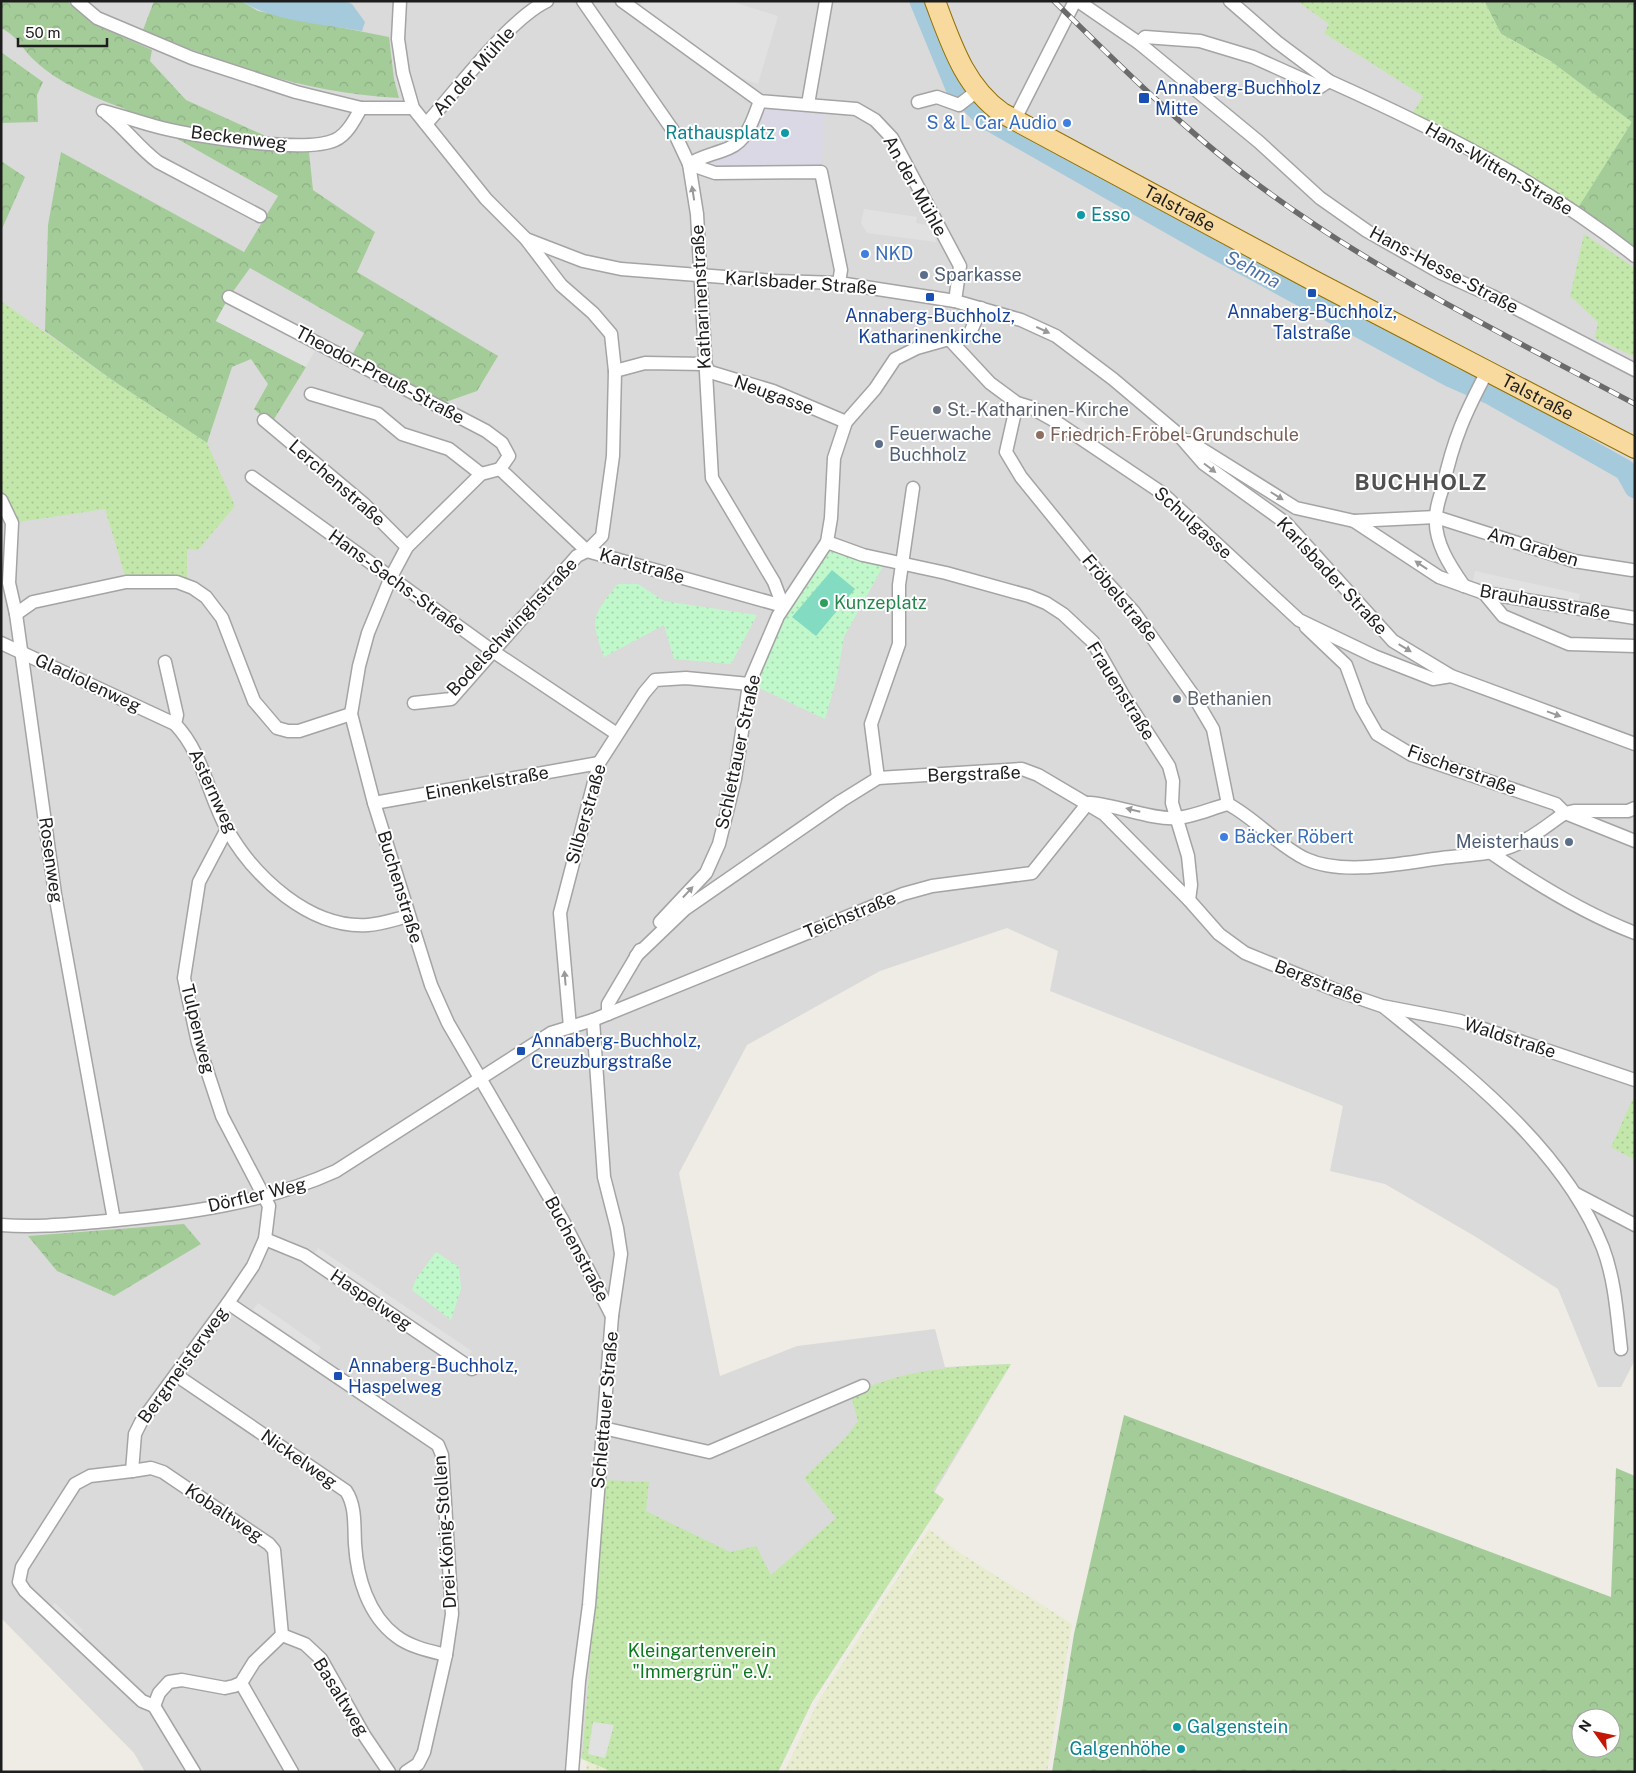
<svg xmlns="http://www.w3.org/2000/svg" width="1636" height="1773" viewBox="0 0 1636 1773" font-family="'Public Sans',sans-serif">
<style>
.residential{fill:#dbdada}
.farmland{fill:url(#farmland-dots)}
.forest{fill:url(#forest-crowns);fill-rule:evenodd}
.park{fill:url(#park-dots)}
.garden{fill:url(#garden-dots)}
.pitch{fill:#83dbc2}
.parking{fill:#e1e1e1}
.plaza{fill:#d9d8e4}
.water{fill:#a5cadb}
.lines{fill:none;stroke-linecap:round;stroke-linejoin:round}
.river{stroke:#a5cadb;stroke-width:21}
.minor-casing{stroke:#a4a4a4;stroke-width:15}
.primary-casing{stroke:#927004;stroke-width:22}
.minor{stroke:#fff;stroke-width:12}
.primary{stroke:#f9da9e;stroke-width:20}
.rail-casing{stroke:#6b6b6b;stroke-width:5.5}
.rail{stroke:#fff;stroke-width:4;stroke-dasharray:11;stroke-linecap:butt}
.oneway{fill:#999}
.transit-dot{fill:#1a4fb4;stroke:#fff;stroke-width:2}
.shop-dot{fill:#3f7fe0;stroke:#fff;stroke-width:2}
.culture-dot{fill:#0f9aa8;stroke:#fff;stroke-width:2}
.service-dot{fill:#5c6f8a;stroke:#fff;stroke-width:2}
.worship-dot{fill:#6b7280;stroke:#fff;stroke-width:2}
.education-dot{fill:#8d6e63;stroke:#fff;stroke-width:2}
.leisure-dot{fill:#2e9e5b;stroke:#fff;stroke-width:2}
.labels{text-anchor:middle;stroke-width:4;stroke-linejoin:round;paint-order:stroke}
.street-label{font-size:18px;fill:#1d1d1d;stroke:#fff}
.transit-label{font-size:18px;fill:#164399;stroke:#fff;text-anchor:start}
.shop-label{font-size:18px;fill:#366cbe;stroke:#fff;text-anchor:start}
.culture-label{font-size:18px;fill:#0d838f;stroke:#fff;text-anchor:end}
.service-label{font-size:18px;fill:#4e5e75;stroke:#fff;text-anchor:start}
.worship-label{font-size:18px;fill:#5b616d;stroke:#fff;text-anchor:start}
.education-label{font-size:18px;fill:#785e54;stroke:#fff;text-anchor:start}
.leisure-label{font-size:18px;fill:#27864d;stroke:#fff;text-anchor:start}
.park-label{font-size:18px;fill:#0e7821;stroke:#fff}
.water-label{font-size:19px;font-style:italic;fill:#4d73aa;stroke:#fff}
.district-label{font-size:22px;font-weight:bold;letter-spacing:1px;fill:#505050;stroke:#fff}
</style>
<defs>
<pattern id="farmland-dots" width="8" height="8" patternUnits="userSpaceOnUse" patternTransform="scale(1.25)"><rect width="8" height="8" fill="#e8edcf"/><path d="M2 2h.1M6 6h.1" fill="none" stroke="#c7cbb1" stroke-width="1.8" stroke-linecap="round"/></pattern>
<pattern id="forest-crowns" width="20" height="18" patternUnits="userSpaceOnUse" patternTransform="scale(1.25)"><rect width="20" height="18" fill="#a4cc99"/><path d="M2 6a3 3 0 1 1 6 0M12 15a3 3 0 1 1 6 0" fill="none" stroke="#8daf83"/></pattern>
<pattern id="park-dots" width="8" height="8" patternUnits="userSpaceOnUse" patternTransform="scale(1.25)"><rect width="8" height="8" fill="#c1f8cb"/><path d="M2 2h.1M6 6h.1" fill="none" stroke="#a5d4ae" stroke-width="1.8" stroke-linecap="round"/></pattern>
<pattern id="garden-dots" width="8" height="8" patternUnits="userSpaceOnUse" patternTransform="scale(1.25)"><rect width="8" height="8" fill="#c3e7ab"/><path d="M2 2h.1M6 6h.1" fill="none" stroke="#a7c693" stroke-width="1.8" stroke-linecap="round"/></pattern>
</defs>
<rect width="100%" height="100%" fill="#eeece4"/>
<polygon class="residential" points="1,1 1484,1 1501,34 1635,252 1635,1360 1621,1387 1598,1387 1558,1289 1476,1237 1385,1184 1330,1171 1343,1106 1050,991 1058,951 1007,928 880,971 747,1045 679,1173 720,1376 797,1346 935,1329 945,1367 1011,1364 934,1493 944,1499 812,1702 778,1772 613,1772 567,1752 566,1772 145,1772 134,1753 1,1618"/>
<g class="farmland">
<polygon points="929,1529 957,1551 1072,1624 1047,1772 784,1772 819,1700"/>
<polygon points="587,1761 613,1772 586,1772"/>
</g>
<g class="forest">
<path d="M1,1H67L92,23L152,50L150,61L186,100L301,152H309L313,190L375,232L357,272L498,356L477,391L440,404L351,357L364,333L250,268L229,297L216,321L306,367L271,424L254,409L268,384L251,359L232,367L207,443L112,380L45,331L48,225L61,152L244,252L278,196L123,108C92,97 58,83 34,60C20,47 20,38 1,28Z"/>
<path d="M154,1H241L258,11L389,37L394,79L399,98C309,94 226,65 143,30Z"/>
<polygon points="1484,1 1635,1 1635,252 1578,208 1552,62 1501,34"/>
<polygon points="1,52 43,82 37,95 38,122 1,123"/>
<polygon points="1,161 25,177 1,231"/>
<polygon points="184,1224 201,1244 114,1296 57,1271 28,1236"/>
<path d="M1124,1415L1611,1597L1616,1468L1635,1476V1772H1052L1074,1634ZM1581,1718H1611V1748H1581Z"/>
</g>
<g class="park">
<polygon points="825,550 883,566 844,637 837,677 825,719 755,686 786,607"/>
<path d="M618,584H638L664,601L757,615L731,664L674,659L664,625L604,657C590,619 592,615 618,584Z"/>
<polygon points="436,1252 459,1267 461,1289 451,1320 412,1290 416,1279"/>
</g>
<g class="garden">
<polygon points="1297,1 1484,1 1501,34 1552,62 1632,122 1578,208 1412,114 1423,96 1324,33 1329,24"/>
<polygon points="1584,234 1635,268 1635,357 1595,338 1598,322 1570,296"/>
<polygon points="1,301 112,380 207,443 235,506 198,550 187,549 187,582 126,579 105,509 12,523 1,500"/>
<polygon points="1635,1094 1635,1160 1611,1147"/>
<path d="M1011,1364L933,1491L944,1499L812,1702L778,1772H613L582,1759L605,1480L649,1482L646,1511L730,1552L756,1546L771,1575L836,1518L804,1478L846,1437L858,1421L851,1396C898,1369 957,1366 1011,1364Z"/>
</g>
<polygon class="pitch" points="832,570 855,589 816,636 792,617"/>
<g class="parking">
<polygon points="643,1 730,1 778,16 758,84 741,78 639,8"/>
<polygon points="864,209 917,217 916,223 932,226 936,242 867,233 861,223"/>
<polygon points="229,297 319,343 306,367 216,321"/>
<polygon points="1056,404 1106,437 1099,447 1050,414"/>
<polygon points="1475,571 1580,594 1578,604 1473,581"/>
<polygon points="318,1248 472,1351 466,1359 313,1256"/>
<polygon points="258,1303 321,1347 317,1353 253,1310"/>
<polygon points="55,1603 83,1630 78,1636 49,1609"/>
<polygon points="593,1722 614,1725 605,1758 588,1754"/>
</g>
<polygon class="plaza" points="760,101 825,106 821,172 715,173 689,164 731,147"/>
<path class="water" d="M241,1H345L352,4L365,22L362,31C322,24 276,22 241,1Z"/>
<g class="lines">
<polyline class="river" points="920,1 956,88 985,118 1206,244 1451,377 1492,395 1625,470 1635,488"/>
<defs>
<g id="minor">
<polyline points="77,1 97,18 192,58 296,92 361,108 413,108"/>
<polyline points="400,1 398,39 403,73 413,108 486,199 526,239 583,261 621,269 775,281 839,283 955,301 1021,320 1056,336 1113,379 1177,433 1204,464 1286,523 1393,641 1451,676 1635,744"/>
<polyline points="583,1 674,132 689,164 697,214 712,478 774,582 783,606"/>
<polyline points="622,1 760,101 856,109 875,120 892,138 960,266 955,301"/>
<polyline points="1078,1 1139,43 1259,142 1320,198 1367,231 1441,273 1492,296 1635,370"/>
<polyline points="1230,1 1277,42 1329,81"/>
<path d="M1139,43L1145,37L1200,41L1253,57L1320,87L1329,81C1438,130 1540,181 1635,256"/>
<polyline points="918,102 937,97 959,105 977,91"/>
<polyline points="808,104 826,1"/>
<path d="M103,111C123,116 142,123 162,128C195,136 306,154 335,140C347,135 355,119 361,108"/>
<path d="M107,114C126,129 139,148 158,162L260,216"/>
<polyline points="1014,121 1075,1"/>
<path d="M426,124C456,91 509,19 547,1"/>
<polyline points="689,164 715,173 821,172 841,270 839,283"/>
<path d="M689,164C702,156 715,154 729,148C748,140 753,119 760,101"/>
<polyline points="229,297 486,431 502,443 509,456 500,469"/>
<polyline points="949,339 990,383 1017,403 1030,407 1055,421 1162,493 1299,620 1374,656 1433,679 1451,676"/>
<polyline points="615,371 645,363 704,364 710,372 773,391 846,422"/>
<polyline points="311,394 378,414 402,434 449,449 481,474"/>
<polyline points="1017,403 1006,452 1021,477 1103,578 1134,612 1193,695 1213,729 1228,804"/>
<polyline points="264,420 364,504 407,547"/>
<polyline points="1189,441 1296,508 1354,521 1436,517 1574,561 1632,570"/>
<polyline points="500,469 481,474 407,547 391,577 368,633 359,666 351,714 374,803 431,985 448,1023 562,1219 612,1316"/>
<polyline points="500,469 587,551 783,606"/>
<polyline points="252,477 494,652 617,734"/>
<polyline points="1,500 12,523 9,583 16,614 55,894 114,1220"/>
<polyline points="1354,521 1439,577 1484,593 1635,618"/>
<polyline points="827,542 863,555 946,573 1029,596 1046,603 1063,614 1093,642 1123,695 1169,766 1173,781 1172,803 1188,856 1191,885 1189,900"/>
<path d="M1464,586C1450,566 1434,542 1436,517C1436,507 1440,496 1443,487C1453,440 1465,413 1488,370"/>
<polyline points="1484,593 1503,616 1569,644 1635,646"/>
<polyline points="16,614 33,602 126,582 177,582 193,588 206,597 222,618 254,701 277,728 288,731 299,731 351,714"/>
<polyline points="1306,627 1346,665 1361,706 1377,734 1412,755 1556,804 1565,813 1635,841"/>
<path d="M1,643L175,724C203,753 208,795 227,829C254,877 310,929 368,925C382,924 396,919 409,916"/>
<polyline points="165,662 177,715 175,724"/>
<polyline points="414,703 451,699 577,556 587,551 602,536 613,456 615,371 611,334 593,313 561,285 526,239"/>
<polyline points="878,778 871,724 899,644 899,585 913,488"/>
<polyline points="374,803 599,763"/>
<path d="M1090,803C1117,805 1153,820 1176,818C1193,817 1212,808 1228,804C1256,819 1277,845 1306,859C1343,876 1403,863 1442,858C1467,855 1494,855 1517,844C1534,837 1550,823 1565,813L1574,811H1628L1635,808"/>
<path d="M1490,852C1536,884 1583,913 1635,933"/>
<polyline points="660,922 706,873 719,844 735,779 749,684 778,616 827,542 831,518 834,458 846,422 875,389 895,359 917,348 949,339 962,338 970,333 981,308"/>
<polyline points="636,956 685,909 841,801 878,778 1022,769 1038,775 1104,814 1189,900 1219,934 1245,953 1338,991 1382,1006 1460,1021 1635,1080"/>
<path d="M1384,1007C1465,1073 1564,1148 1603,1248C1615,1280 1617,1315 1621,1349"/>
<polyline points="608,1014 608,1004 640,950"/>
<polyline points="570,1027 560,913 599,763 644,693 655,680 686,678 749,684"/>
<polyline points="1576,1194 1635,1225"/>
<path d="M1,1225C37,1228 71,1224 107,1221C184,1214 266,1203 336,1171L551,1033L593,1020L903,894L932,886L1032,873L1088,803"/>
<polyline points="265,1239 304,1255 472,1369"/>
<polyline points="228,1303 438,1445 442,1455 452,1614 446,1655 424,1752 418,1764 406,1772"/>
<path d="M176,1375L346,1491C356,1506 354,1526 355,1544C357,1577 368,1615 396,1636C410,1647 430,1651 446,1655"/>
<polyline points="603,1428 709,1452 863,1386"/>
<polyline points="132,1471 151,1468 163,1472 269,1544 274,1550 282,1635"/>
<polyline points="282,1635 305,1644 321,1659 364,1735 389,1772"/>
<polyline points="241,1683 292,1772"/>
<polyline points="154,1706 159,1693 169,1682 182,1680 225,1688 234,1686 241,1683 254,1662 282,1635"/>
<polyline points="194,1772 154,1706 142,1701 25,1591 19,1582 22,1567 75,1484 90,1476 132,1471 135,1434 141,1422 228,1303 253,1266 265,1239 269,1206 222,1116 198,1043 184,978 199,882 227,829"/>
<polyline points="572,1772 579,1681 589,1605 612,1316 621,1254 617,1228 604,1177 593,1020"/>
</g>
<g id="primary">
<path id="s1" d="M935,1C951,43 964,86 1002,113L1316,282L1635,448"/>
</g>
</defs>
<use href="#minor" class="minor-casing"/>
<use href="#primary" class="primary-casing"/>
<use href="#minor" class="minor"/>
<use href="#primary" class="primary"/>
<defs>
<path id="rail" d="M1054,1C1118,64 1181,127 1253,181C1371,270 1505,335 1635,404"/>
</defs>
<use href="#rail" class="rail-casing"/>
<use href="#rail" class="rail"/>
</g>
<defs><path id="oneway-solid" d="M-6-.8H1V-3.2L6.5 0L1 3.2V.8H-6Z" transform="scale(1.25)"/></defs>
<g class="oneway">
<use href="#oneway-solid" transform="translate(693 193) rotate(-99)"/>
<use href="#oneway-solid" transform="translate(1043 330) rotate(25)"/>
<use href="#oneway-solid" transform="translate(1210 468) rotate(37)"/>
<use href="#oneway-solid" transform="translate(1277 496) rotate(32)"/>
<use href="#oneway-solid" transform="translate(1421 565) rotate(-146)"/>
<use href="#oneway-solid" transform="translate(1405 648) rotate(31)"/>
<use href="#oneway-solid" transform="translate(1554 714) rotate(20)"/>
<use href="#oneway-solid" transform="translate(1133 810) rotate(-166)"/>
<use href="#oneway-solid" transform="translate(688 892) rotate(-47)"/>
<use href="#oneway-solid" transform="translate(565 978) rotate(-95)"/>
</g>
<g class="transit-dot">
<rect x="1138" y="92" width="12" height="12" rx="2.5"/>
<rect x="1307" y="288" width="10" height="10" rx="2.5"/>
<rect x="925" y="292" width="10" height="10" rx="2.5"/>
<rect x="516" y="1046" width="10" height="10" rx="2.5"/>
<rect x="333" y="1371" width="10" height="10" rx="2.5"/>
</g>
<g class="shop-dot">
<circle cx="1067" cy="123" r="5"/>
<circle cx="865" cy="254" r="5"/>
<circle cx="1224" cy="837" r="5"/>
</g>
<g class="culture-dot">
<circle cx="785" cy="133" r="5"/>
<circle cx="1081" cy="215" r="5"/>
<circle cx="1177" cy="1727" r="5"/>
<circle cx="1181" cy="1749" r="5"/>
</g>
<g class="service-dot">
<circle cx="924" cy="275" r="5"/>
<circle cx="879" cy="444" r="5"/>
<circle cx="1569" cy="842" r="5"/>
</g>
<g class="worship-dot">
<circle cx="937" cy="410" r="5"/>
<circle cx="1177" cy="699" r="5"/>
</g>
<circle class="education-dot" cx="1040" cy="435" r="5"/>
<circle class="leisure-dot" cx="824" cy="603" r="5"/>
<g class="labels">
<g class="street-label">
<text transform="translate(474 71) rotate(-48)" y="6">An der Mühle</text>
<text transform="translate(239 138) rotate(7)" y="6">Beckenweg</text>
<text transform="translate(1499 169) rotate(30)" y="6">Hans-Witten-Straße</text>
<text transform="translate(915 186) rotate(61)" y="6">An der Mühle</text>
<text dy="6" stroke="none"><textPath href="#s1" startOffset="334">Talstraße</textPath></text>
<text transform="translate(1444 270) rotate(28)" y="6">Hans-Hesse-Straße</text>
<text transform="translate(801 283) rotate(4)" y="6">Karlsbader Straße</text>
<text transform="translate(701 297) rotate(-93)" y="6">Katharinenstraße</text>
<text transform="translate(380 375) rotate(28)" y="6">Theodor-Preuß-Straße</text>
<text transform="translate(774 395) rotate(20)" y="6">Neugasse</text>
<text dy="6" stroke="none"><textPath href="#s1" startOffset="739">Talstraße</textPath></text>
<text transform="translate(337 483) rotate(41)" y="6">Lerchenstraße</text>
<text transform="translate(1193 523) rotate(42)" y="6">Schulgasse</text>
<text transform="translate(1533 547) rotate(17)" y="6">Am Graben</text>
<text transform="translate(642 566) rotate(16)" y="6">Karlstraße</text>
<text transform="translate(1332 576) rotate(47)" y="6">Karlsbader Straße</text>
<text transform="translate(397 582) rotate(36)" y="6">Hans-Sachs-Straße</text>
<text transform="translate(1120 598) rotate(50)" y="6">Fröbelstraße</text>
<text transform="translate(1545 602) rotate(10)" y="6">Brauhausstraße</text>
<text transform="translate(512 627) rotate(-47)" y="6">Bodelschwinghstraße</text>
<text transform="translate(88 683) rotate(25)" y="6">Gladiolenweg</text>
<text transform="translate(1121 691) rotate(58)" y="6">Frauenstraße</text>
<text transform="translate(738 752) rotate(-78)" y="6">Schlettauer Straße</text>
<text transform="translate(1462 770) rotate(20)" y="6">Fischerstraße</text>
<text transform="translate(974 774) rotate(-2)" y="6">Bergstraße</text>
<text transform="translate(487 783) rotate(-10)" y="6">Einenkelstraße</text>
<text transform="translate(213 791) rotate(65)" y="6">Asternweg</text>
<text transform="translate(586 814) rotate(-74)" y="6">Silberstraße</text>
<text transform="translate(51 860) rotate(82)" y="6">Rosenweg</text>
<text transform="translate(400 887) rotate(73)" y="6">Buchenstraße</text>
<text transform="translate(850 915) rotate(-22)" y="6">Teichstraße</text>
<text transform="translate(1319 982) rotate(21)" y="6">Bergstraße</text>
<text transform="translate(198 1029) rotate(76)" y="6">Tulpenweg</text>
<text transform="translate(1510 1038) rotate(18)" y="6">Waldstraße</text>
<text transform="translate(257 1195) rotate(-13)" y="6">Dörfler Weg</text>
<text transform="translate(577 1249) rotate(62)" y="6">Buchenstraße</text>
<text transform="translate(371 1300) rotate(34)" y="6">Haspelweg</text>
<text transform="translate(183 1365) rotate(-54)" y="6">Bergmeisterweg</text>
<text transform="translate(605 1410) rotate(-85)" y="6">Schlettauer Straße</text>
<text transform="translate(299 1459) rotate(35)" y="6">Nickelweg</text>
<text transform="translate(224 1513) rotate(34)" y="6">Kobaltweg</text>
<text transform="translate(445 1532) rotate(-94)" y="6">Drei-König-Stollen</text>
<text transform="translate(341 1697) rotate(58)" y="6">Basaltweg</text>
</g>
<g class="transit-label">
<text x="1155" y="94">Annaberg-Buchholz<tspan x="1155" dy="21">Mitte</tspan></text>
<text x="1312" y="318" text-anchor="middle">Annaberg-Buchholz,<tspan x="1312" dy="21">Talstraße</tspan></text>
<text x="930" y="322" text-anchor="middle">Annaberg-Buchholz,<tspan x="930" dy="21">Katharinenkirche</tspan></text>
<text x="531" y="1047">Annaberg-Buchholz,<tspan x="531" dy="21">Creuzburgstraße</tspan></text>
<text x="348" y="1372">Annaberg-Buchholz,<tspan x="348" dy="21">Haspelweg</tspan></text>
</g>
<g class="shop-label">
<text x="1057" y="129" text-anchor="end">S &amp; L Car Audio</text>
<text x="875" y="260">NKD</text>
<text x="1234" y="843">Bäcker Röbert</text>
</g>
<g class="culture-label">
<text x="775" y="139">Rathausplatz</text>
<text x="1091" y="221" text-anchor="start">Esso</text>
<text x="1187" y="1733" text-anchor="start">Galgenstein</text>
<text x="1171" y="1755">Galgenhöhe</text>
</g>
<g class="service-label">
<text x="934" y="281">Sparkasse</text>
<text x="889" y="440">Feuerwache<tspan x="889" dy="21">Buchholz</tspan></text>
<text x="1559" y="848" text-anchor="end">Meisterhaus</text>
</g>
<g class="worship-label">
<text x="947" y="416">St.-Katharinen-Kirche</text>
<text x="1187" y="705">Bethanien</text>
</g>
<g class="education-label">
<text x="1050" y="441">Friedrich-Fröbel-Grundschule</text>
</g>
<g class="leisure-label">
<text x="834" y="609">Kunzeplatz</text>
</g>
<g class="park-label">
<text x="702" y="1657">Kleingartenverein<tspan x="702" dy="21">"Immergrün" e.V.</tspan></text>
</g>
<g class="water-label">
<text transform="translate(1253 269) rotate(28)" y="7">Sehma</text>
</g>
<g class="district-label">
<text x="1421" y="490">BUCHHOLZ</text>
</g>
</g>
<rect width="1636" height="1773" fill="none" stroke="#1d1d1d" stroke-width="5"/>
<g transform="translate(1596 1733) rotate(303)"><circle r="24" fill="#ffffff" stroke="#a5a5a5"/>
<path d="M0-4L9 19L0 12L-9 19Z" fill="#c51706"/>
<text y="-8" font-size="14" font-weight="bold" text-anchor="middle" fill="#1d1d1d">N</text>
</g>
<path d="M18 38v8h89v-8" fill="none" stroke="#1d1d1d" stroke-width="2.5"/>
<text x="25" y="38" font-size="15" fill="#1d1d1d" stroke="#ffffff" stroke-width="4" paint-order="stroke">50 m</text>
</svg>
